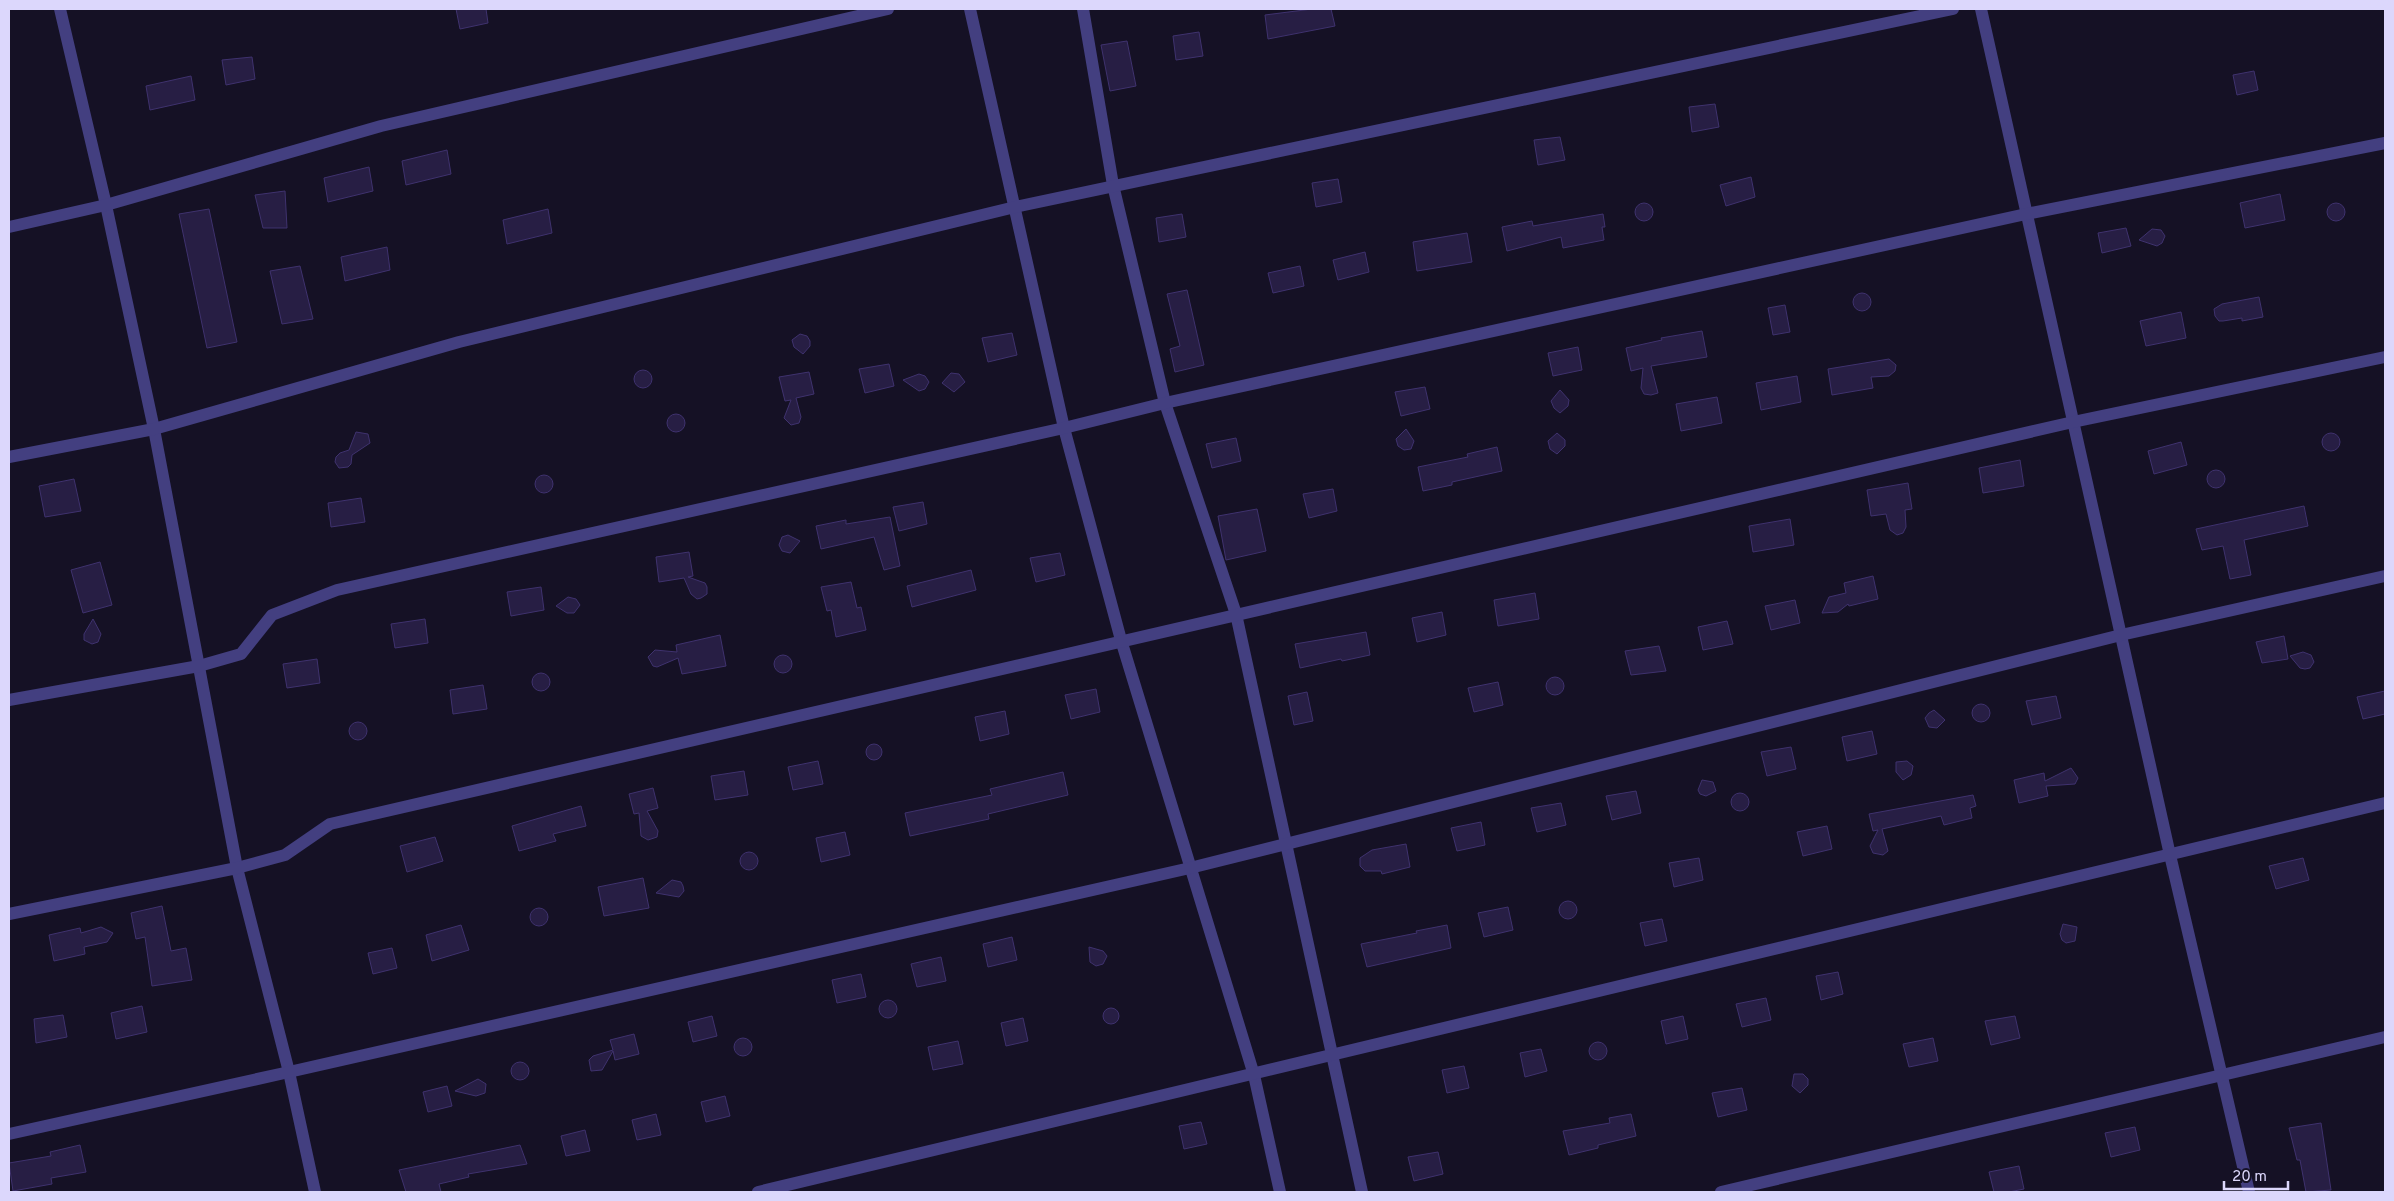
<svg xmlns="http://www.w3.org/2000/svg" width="2394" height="1201" viewBox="0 0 2394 1201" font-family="Overpass,sans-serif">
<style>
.building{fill:#271e44;stroke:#3f326e}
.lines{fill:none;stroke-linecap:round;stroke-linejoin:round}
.street{stroke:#433f80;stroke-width:12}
</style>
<rect width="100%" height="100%" fill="#151125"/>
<g class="building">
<polygon points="456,9 486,9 488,23 460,29"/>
<polygon points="1312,9 1331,9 1335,26 1268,39 1265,15"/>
<polygon points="1199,32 1203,56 1176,60 1173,36"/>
<polygon points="1127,41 1136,86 1110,91 1101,45"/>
<polygon points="252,57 255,79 226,85 222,60"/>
<polygon points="2254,71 2258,90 2237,95 2233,75"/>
<polygon points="191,76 195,100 150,110 146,86"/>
<polygon points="1715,104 1719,127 1692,132 1689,107"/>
<polygon points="1560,137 1565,160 1538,165 1534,140"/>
<polygon points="447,150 451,174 406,185 402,161"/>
<polygon points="369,167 373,191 328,202 324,178"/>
<polygon points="1751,177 1755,197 1726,206 1720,185"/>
<polygon points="1338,179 1342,202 1316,207 1312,183"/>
<polygon points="285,191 287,228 263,228 255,195"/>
<polygon points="2280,194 2285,220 2245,228 2240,203"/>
<circle cx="2336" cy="212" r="9"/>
<circle cx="1644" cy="212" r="9"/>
<polygon points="209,209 237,342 207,348 179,214"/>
<polygon points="548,209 552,233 507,244 503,220"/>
<polygon points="1182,214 1186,237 1159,242 1156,218"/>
<polygon points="1603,214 1605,227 1602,227 1604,240 1563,248 1561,237 1507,251 1502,227 1532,221 1533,226"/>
<polygon points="2126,228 2131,246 2102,253 2098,233"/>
<polygon points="2152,229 2161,230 2165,236 2162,243 2157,246 2139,240"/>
<polygon points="1467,233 1472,262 1417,271 1413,242"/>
<polygon points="387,247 390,270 345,281 341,257"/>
<polygon points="1365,252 1369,272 1338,280 1333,260"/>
<polygon points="300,266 313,319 282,324 270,271"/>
<polygon points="1300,266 1304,286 1273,293 1268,273"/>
<polygon points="1187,290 1204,365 1175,372 1170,349 1180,346 1167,294"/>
<circle cx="1862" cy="302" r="9"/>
<polygon points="2259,297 2263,317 2242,321 2242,318 2223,321 2219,321 2215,316 2214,309 2222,304"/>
<polygon points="1785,305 1790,332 1773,335 1768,308"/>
<polygon points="2181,312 2186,338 2146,346 2140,321"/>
<polygon points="1702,331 1707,357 1651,366 1658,393 1651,395 1644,394 1641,388 1643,368 1631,371 1626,348 1662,340 1661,338"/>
<polygon points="1012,333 1017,355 988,362 982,338"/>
<polygon points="800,334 807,336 810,341 810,346 803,354 794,347 792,340"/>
<polygon points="1578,347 1582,370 1553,376 1548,353"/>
<polygon points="1889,359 1896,365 1895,371 1889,376 1871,377 1873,388 1832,395 1828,369"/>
<polygon points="889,364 894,386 865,393 859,369"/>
<circle cx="643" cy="379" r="9"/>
<polygon points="809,372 814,394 796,398 801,417 799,423 791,425 784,418 791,400 785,401 779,377"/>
<polygon points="951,373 959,374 965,382 954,392 942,383"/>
<polygon points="919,374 925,376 929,382 925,389 919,391 903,380"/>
<polygon points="1797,376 1801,402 1761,410 1756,383"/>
<polygon points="1425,387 1430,409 1401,416 1395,392"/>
<polygon points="1560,390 1569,400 1568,406 1560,413 1554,408 1551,401"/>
<polygon points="1717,397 1722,423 1681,431 1676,404"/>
<circle cx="676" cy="423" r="9"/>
<polygon points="1406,429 1414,441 1411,449 1404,450 1398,446 1396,439"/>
<polygon points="356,432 368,434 370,443 352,455 351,464 348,467 339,468 335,462 336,457 340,453 349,450"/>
<polygon points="1557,433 1565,440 1565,446 1557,454 1550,449 1548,441"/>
<circle cx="2331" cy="442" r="9"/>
<polygon points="1236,438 1241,461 1212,468 1206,444"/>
<polygon points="2181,442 2187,465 2154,474 2148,451"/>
<polygon points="1497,447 1502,471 1452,482 1452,485 1423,491 1418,467 1468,457 1467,454"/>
<polygon points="2020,460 2024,486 1983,493 1979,468"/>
<circle cx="2216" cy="479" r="9"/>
<circle cx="544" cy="484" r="9"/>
<polygon points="74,479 81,511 45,517 39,486"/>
<polygon points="1908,483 1912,509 1905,510 1906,527 1903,533 1897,535 1890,530 1886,514 1871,516 1867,490"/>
<polygon points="1333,489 1337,511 1309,518 1303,494"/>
<polygon points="361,498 365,522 331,527 328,503"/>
<polygon points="923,502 927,524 899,531 893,507"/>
<polygon points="2304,506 2308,526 2244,540 2251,575 2230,579 2223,546 2202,550 2196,529"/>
<polygon points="1257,509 1266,551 1226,560 1218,516"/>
<polygon points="890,517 900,566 884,570 874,537 821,549 816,526 846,520 846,524"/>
<polygon points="1790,519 1794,545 1753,552 1749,526"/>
<polygon points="788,535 800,541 790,553 782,551 779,545 782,537"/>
<polygon points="689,552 693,576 688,577 705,583 707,587 707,594 701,598 697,599 691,594 684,578 659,582 656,557"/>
<polygon points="1060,553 1065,575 1036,582 1030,558"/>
<polygon points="100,562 112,605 83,613 71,570"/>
<polygon points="971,570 976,590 912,607 907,586"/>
<polygon points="1873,576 1878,599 1849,606 1848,604 1838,612 1822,613 1829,597 1846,593 1844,583"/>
<polygon points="851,582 857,608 861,607 866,630 836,637 831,610 827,611 821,587"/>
<polygon points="541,587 544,610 511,616 507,592"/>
<polygon points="1535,593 1539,619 1498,626 1494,600"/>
<polygon points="568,597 576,599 580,605 574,613 567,613 556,606"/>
<polygon points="1795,600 1800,623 1771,630 1765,606"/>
<polygon points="1442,612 1446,635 1417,642 1412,618"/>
<polygon points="93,619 101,634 98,642 92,644 84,640 84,634"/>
<polygon points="425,619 428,643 395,648 391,624"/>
<polygon points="1727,621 1733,644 1703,650 1698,627"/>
<polygon points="1366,632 1370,655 1342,661 1341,659 1300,668 1295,644"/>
<polygon points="720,635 726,666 682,674 678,658 657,667 653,666 648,657 655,650 677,652 676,645"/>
<polygon points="2284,636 2288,659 2262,663 2256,642"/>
<polygon points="1659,646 1666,671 1631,675 1625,651"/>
<polygon points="2303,652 2311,655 2314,662 2310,668 2305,669 2300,668 2290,656"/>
<circle cx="783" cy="664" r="9"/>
<polygon points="317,659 320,683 287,688 283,664"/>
<circle cx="541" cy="682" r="9"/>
<circle cx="1555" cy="686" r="9"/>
<polygon points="1498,682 1503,705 1474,712 1468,688"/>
<polygon points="483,685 487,709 453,714 450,690"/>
<polygon points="1096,689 1100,712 1071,719 1065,695"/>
<polygon points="2385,691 2385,714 2363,719 2357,697"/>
<polygon points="1307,692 1313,721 1294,725 1288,696"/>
<polygon points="2056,696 2061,718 2032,725 2026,701"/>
<circle cx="1981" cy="713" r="9"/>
<polygon points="1934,710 1945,720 1937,728 1929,727 1925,718 1929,713"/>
<polygon points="1005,711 1009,734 980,741 975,717"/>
<circle cx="358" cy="731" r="9"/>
<polygon points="1872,731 1877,754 1847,761 1842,737"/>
<circle cx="874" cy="752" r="8"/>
<polygon points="1791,747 1796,769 1767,776 1761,752"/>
<polygon points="818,761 823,784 793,790 788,767"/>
<polygon points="1907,761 1913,766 1912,771 1911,775 1903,780 1896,772 1896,762"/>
<polygon points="2071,768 2078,778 2075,784 2046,786 2048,796 2019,803 2014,780 2044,773 2045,781"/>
<polygon points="744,771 748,795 715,800 711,776"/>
<polygon points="1063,772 1068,795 988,814 989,819 910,836 905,813 992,795 990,789"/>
<polygon points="1702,780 1713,782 1716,791 1706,796 1700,794 1698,790"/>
<polygon points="653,788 658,808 647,811 658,831 657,837 648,840 641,836 639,813 634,814 629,794"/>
<polygon points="1636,791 1641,813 1612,820 1606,796"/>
<circle cx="1740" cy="802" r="9"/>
<polygon points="1973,795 1976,806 1970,808 1972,818 1944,825 1941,816 1882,829 1888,851 1883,855 1873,853 1870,846 1878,830 1873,831 1869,814"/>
<polygon points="1561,803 1566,825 1537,832 1531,808"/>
<polygon points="581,806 586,826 553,834 556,841 519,851 512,826"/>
<polygon points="1481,822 1485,845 1457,851 1451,828"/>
<polygon points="1827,826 1832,849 1803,856 1797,832"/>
<polygon points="845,832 850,855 821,862 816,838"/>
<polygon points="435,837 443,861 407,872 400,846"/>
<polygon points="1406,844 1410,867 1382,874 1381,871 1365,871 1360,866 1360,858 1372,850"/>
<circle cx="749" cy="861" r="9"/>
<polygon points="1699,858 1703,880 1674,887 1669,863"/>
<polygon points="2303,858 2309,880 2276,889 2269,866"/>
<polygon points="643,878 649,908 604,916 598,887"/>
<polygon points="672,880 681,882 683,886 684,891 679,897 656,893"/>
<circle cx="1568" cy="910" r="9"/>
<polygon points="162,906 171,951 186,948 192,980 152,986 145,937 136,939 131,913"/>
<polygon points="1508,907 1513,930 1484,937 1478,913"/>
<circle cx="539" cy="917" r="9"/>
<polygon points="1662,919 1667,941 1645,946 1640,923"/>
<polygon points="2063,924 2077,927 2075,941 2066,943 2062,940 2060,934"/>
<polygon points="461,925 469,950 432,961 426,935"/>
<polygon points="1447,925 1451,948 1367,967 1361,944 1417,933 1416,931"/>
<polygon points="101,927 113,933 107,942 84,947 85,954 54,961 49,935 80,928 81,933"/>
<polygon points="1012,937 1017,960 988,967 983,944"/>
<polygon points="1089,947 1103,951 1107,956 1103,964 1096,966 1090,962"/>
<polygon points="392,948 397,968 373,974 368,953"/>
<polygon points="941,957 946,981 917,987 911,964"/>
<polygon points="1838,972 1843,994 1821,1000 1816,976"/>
<polygon points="861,974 866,997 837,1003 832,980"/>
<polygon points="1766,998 1771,1020 1742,1027 1736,1004"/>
<circle cx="888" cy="1009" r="9"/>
<polygon points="142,1006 147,1032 116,1039 111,1013"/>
<circle cx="1111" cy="1016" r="8"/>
<polygon points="63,1015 67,1037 36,1043 34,1019"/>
<polygon points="712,1016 717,1036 693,1042 688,1022"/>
<polygon points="1683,1016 1688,1039 1666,1044 1661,1021"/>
<polygon points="2015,1016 2020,1038 1991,1045 1985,1021"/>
<polygon points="1023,1018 1028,1041 1006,1046 1001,1023"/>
<polygon points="634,1034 639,1054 615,1060 613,1051 602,1070 591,1071 589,1060 593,1056 613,1050 610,1040"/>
<polygon points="1933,1038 1938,1061 1909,1067 1903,1044"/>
<circle cx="743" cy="1047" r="9"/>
<polygon points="958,1041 963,1064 933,1070 928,1047"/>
<circle cx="1598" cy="1051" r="9"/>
<polygon points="1541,1049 1547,1071 1525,1077 1520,1053"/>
<circle cx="520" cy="1071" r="9"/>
<polygon points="1464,1066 1469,1088 1447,1093 1442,1070"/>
<polygon points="1794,1074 1803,1074 1808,1079 1808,1085 1800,1093 1792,1086"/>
<polygon points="478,1079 486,1084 485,1093 476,1096 455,1091"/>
<polygon points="447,1086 452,1106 428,1112 423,1092"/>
<polygon points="1742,1088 1747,1110 1718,1117 1712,1093"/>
<polygon points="725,1096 730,1116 706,1122 701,1102"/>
<polygon points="656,1114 661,1135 637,1140 632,1120"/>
<polygon points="1631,1114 1636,1136 1598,1145 1598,1148 1569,1155 1563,1131 1610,1123 1609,1118"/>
<polygon points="1201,1122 1207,1144 1184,1149 1179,1126"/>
<polygon points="2321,1123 2331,1190 2306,1192 2300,1160 2297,1160 2289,1128"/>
<polygon points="2135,1127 2140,1150 2111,1157 2105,1133"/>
<polygon points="585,1130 590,1151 566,1156 561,1136"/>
<polygon points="80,1145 86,1172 51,1178 52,1184 13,1191 9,1163 51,1156 50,1152"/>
<polygon points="520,1145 527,1164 468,1174 469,1177 439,1184 441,1192 406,1192 399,1170"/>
<polygon points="1438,1152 1443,1174 1414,1181 1408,1157"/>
<polygon points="2019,1166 2024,1189 2009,1192 1994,1192 1989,1172"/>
</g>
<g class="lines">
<g class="street">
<polyline points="60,9 106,205 154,429 237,868 289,1072 315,1192"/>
<polyline points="970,9 1064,428 1121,640 1254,1075 1280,1192"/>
<polyline points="1083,9 1113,185 1165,403 1236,614 1362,1192"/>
<polyline points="1981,9 2170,855 2249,1192"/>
<polyline points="9,227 106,205 381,126 888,9"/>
<polyline points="9,457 154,429 459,342 1015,207 1953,9"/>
<polyline points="9,700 199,666 241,654 272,615 337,590 1064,428 1165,403 2026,214 2385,143"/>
<polyline points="9,914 237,868 285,855 330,824 2073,422 2385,357"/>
<polyline points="9,1134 289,1072 1190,868 2121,635 2385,576"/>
<polyline points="758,1192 2385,803"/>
<polyline points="1721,1192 2385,1037"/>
</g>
</g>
<rect width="2394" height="1201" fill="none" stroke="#dcd7fc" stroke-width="20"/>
<path d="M2224 1181v8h64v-8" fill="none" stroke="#dcd7fc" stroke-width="2.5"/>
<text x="2232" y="1181" font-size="15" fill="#dcd7fc" stroke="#151125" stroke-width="4" paint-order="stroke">20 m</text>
</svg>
